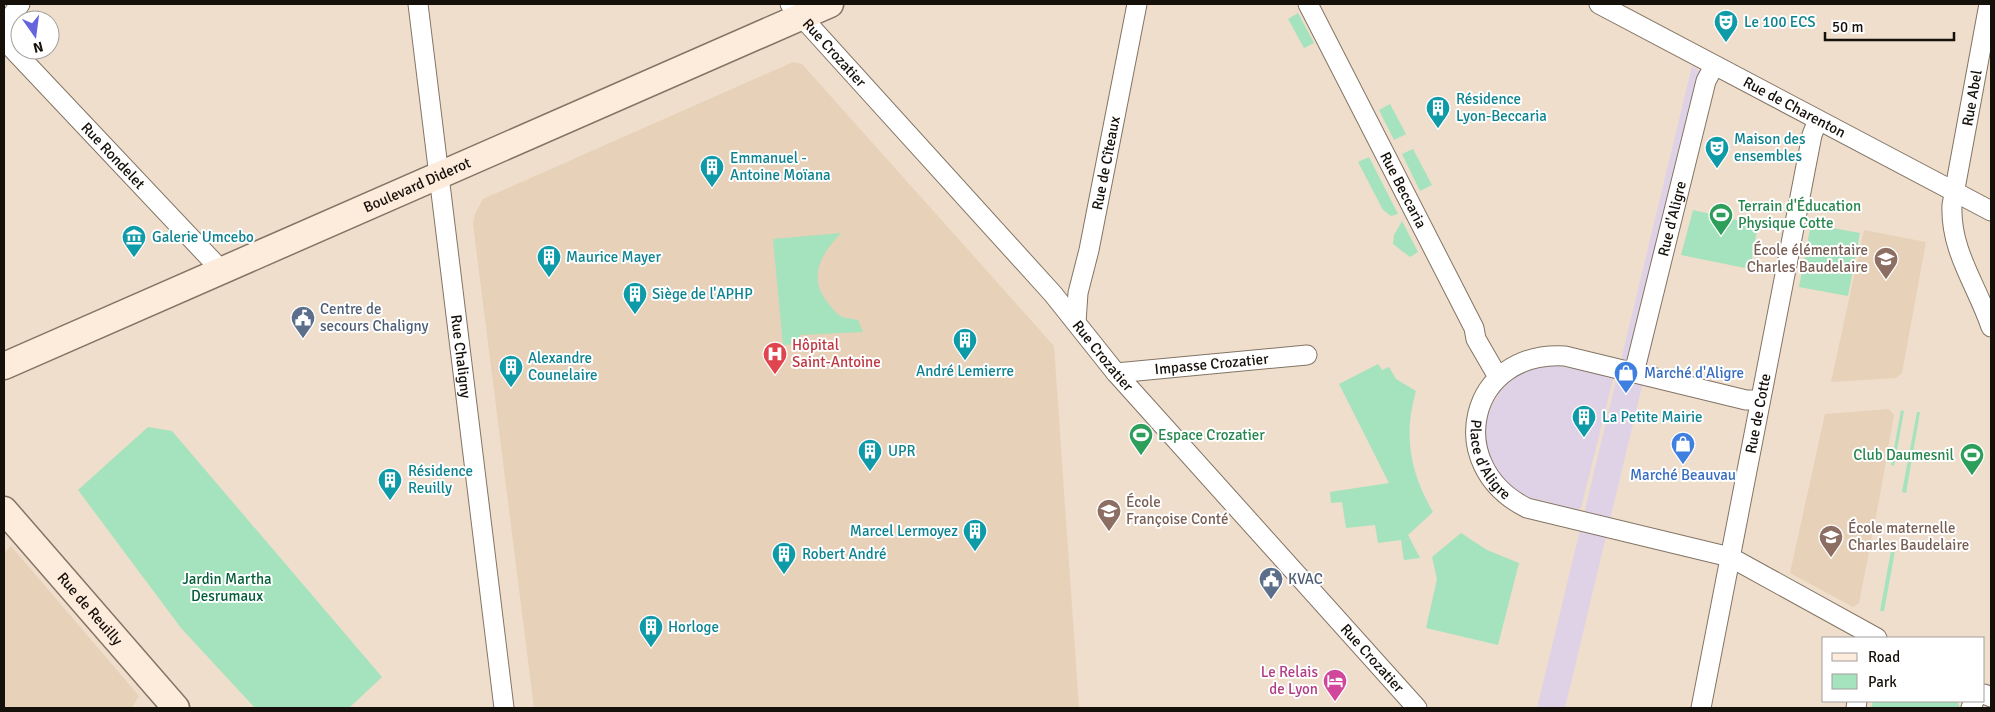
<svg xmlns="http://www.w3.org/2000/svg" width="1995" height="712" viewBox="0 0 1995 712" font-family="Signika,sans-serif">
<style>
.commercial{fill:#dfd2e6}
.built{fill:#e7d1b9}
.green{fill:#a4e3bd}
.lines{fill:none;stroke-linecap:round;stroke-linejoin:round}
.street-casing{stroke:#837464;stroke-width:21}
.secondary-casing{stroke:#837464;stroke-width:29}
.street{stroke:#fff;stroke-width:19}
.secondary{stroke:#fdebdc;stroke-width:26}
.labels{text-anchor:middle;stroke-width:4;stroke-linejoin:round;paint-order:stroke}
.culture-label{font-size:15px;fill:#0d838f;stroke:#fff;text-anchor:start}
.street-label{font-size:15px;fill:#16100a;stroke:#fff}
.leisure-label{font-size:15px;fill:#27864d;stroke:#fff;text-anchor:start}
.education-label{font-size:15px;fill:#785e54;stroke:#fff;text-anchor:start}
.service-label{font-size:15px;fill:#4e5e75;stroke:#fff;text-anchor:start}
.health-label{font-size:15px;fill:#be3a42;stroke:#fff;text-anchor:start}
.shop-label{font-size:15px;fill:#366cbe;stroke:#fff;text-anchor:start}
.park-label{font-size:15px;fill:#035e39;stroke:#fff}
.hotel-label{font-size:15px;fill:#b23c85;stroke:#fff;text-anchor:end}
</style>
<rect width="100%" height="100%" fill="#efdecc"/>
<g class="commercial">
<polygon points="1692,66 1715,81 1565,708 1537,708"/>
<polygon points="1555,365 1610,376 1613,380 1581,508 1578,510 1525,496 1505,482 1493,465 1486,443 1485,433 1489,411 1500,391 1517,375 1529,369"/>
</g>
<g class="built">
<polygon points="793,62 802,64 1054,346 1079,708 534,708 473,224 475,214 483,199"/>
<polygon points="1864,230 1926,242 1902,373 1896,378 1831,382"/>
<polygon points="1889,409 1894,415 1880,495 1859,603 1853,607 1790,573 1825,414"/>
<polygon points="11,546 139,696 132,708 4,708 4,553"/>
</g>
<g class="green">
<polygon points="1298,13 1314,43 1304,48 1288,19"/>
<polygon points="1390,104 1406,134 1394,140 1379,110"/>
<polygon points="1413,149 1432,185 1420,191 1402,154"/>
<polygon points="1369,157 1398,214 1391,216 1383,210 1358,162"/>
<polygon points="1693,210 1758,225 1750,269 1681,255"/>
<polygon points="1402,221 1418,252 1410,257 1393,244 1394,235"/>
<polygon points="1811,224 1860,233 1848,296 1799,287"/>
<path d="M841,233C821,254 807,277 828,303C831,306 835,313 839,315C843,318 852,319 858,320L863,332L800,335V344L783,345L773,239Z"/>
<path d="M1378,364L1382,370L1389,367L1396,379L1416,391C1403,435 1410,472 1433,512L1408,535L1420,558L1404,560L1401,540L1378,543L1375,525L1346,528L1342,502L1331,503L1330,492L1389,483L1339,384Z"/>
<polygon points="1901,410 1904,411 1894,466 1891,465"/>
<polygon points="1917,412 1920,412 1906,493 1902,492"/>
<polygon points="148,427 172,431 382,677 349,708 255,708 181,628 78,490"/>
<polygon points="1461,533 1487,550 1519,563 1498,645 1426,628 1437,579 1432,557"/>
<polygon points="1891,551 1895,551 1884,611 1880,611"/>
<polygon points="1873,701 1957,701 1960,708 1871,708"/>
</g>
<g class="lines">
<defs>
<g id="street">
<path id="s1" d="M418,4L504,708"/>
<path id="s2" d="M790,4L1053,294L1116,373L1417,708"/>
<path id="s3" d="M1308,4L1474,328L1476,339L1498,377"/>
<path id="s4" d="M1599,4L1991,211"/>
<path d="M1989,4L1952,205C1950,251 1977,285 1991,327"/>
<polyline points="4,27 20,4"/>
<path id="s5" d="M4,40L222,271"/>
<path id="s6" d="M1076,322L1078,293L1089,250L1137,4"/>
<path id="s7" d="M1116,373L1307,355"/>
<path id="s8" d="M1634,373L1706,81L1714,66"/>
<path id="s9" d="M1760,400H1746L1565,356C1468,350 1442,466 1527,508L1730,557L1877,638"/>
<polyline points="1984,694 1991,697"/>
<path id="s10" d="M1701,708L1812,135L1818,120"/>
<polyline points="1856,708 1857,701"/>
<polyline points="1971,708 1974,701"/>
</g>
<g id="secondary">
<path id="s11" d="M4,366L830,4"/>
<path id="s12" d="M4,510L176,708"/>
</g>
</defs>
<use href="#street" class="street-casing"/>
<use href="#secondary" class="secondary-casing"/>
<use href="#street" class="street"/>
<use href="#secondary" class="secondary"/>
</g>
<defs>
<symbol id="theatre-pin" viewBox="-11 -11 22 30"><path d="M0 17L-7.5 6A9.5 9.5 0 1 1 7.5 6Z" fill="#0f9aa8" stroke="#fff"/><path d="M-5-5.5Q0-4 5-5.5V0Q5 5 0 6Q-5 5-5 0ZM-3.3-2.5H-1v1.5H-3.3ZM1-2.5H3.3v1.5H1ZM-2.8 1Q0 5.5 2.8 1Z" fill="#fff"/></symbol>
<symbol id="building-pin" viewBox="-11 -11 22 30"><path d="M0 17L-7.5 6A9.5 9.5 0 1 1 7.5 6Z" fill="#0f9aa8" stroke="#fff"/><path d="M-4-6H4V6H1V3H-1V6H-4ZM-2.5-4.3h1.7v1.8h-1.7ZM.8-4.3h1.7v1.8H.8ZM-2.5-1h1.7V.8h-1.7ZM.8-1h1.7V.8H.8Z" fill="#fff"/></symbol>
<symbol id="stadium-pin" viewBox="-11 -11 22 30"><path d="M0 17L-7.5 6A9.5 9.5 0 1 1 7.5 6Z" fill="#2e9e5b" stroke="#fff"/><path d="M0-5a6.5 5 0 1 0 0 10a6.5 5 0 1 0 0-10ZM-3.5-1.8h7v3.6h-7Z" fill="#fff"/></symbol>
<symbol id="museum-pin" viewBox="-11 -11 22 30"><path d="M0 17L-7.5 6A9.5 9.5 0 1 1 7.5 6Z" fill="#0f9aa8" stroke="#fff"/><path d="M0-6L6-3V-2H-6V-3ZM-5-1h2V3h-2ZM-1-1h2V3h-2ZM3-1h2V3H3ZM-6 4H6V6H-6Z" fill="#fff"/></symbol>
<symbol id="school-pin" viewBox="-11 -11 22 30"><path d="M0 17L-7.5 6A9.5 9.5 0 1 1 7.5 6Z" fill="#8d6e63" stroke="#fff"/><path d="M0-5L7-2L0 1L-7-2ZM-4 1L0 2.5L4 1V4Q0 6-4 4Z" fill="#fff"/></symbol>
<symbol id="civic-pin" viewBox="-11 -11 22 30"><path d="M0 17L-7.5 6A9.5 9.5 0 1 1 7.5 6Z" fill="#5c6f8a" stroke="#fff"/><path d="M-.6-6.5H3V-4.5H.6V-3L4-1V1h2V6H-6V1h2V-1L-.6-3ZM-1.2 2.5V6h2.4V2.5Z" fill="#fff"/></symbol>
<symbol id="hospital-pin" viewBox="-11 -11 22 30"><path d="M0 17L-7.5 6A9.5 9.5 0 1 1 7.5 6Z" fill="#e0444e" stroke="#fff"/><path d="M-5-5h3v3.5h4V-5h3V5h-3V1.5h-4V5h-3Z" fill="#fff"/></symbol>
<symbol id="shop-pin" viewBox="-11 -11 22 30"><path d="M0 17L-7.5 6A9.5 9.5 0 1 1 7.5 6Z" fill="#3f7fe0" stroke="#fff"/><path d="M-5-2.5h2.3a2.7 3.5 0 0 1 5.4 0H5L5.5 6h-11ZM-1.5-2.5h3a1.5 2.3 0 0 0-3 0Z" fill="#fff"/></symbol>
<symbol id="university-pin" viewBox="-11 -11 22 30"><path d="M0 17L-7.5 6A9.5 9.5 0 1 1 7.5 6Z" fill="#8d6e63" stroke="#fff"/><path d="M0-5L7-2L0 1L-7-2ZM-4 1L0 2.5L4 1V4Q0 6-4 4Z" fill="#fff"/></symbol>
<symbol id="hotel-pin" viewBox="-11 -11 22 30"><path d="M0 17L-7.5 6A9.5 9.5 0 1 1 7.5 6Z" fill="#d1479c" stroke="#fff"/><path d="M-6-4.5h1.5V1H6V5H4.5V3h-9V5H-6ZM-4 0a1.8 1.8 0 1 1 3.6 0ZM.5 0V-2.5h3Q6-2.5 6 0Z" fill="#fff"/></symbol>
</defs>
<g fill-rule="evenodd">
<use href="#theatre-pin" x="1712" y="8" width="28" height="38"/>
<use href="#building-pin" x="1424" y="94" width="28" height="38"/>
<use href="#theatre-pin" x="1703" y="134" width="28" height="38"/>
<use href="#building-pin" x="698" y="153" width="28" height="38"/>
<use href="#stadium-pin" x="1707" y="201" width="28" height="38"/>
<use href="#museum-pin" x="120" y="223" width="28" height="38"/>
<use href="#building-pin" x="535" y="243" width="28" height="38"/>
<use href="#school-pin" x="1872" y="245" width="28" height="38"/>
<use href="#building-pin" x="621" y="280" width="28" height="38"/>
<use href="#civic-pin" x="289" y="304" width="28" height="38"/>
<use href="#building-pin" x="951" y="326" width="28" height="38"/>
<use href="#hospital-pin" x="761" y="340" width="28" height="38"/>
<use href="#building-pin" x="497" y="353" width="28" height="38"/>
<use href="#shop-pin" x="1612" y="359" width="28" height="38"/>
<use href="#building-pin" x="1570" y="403" width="28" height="38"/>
<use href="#stadium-pin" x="1127" y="421" width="28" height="38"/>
<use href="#shop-pin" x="1669" y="430" width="28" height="38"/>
<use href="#building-pin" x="856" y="437" width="28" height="38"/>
<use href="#stadium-pin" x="1958" y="441" width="28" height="38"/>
<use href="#building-pin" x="376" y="466" width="28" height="38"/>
<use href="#university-pin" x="1095" y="497" width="28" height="38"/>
<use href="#building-pin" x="961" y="517" width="28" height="38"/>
<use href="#school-pin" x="1817" y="523" width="28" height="38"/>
<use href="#building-pin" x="770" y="540" width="28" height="38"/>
<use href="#civic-pin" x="1257" y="565" width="28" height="38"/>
<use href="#building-pin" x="637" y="613" width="28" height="38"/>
<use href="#hotel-pin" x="1321" y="667" width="28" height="38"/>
</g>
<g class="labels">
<g class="culture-label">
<text x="1744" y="27">Le 100 ECS</text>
<text x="1456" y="104">Résidence<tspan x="1456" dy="17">Lyon-Beccaria</tspan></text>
<text x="1734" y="144">Maison des<tspan x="1734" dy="17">ensembles</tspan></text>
<text x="730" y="163">Emmanuel -<tspan x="730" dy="17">Antoine Moïana</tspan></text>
<text x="152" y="242">Galerie Umcebo</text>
<text x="566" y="262">Maurice Mayer</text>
<text x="652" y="299">Siège de l'APHP</text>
<text x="528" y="363">Alexandre<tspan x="528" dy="17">Counelaire</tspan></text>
<text x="965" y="376" text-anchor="middle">André Lemierre</text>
<text x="1602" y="422">La Petite Mairie</text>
<text x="888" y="456">UPR</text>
<text x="408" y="476">Résidence<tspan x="408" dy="17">Reuilly</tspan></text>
<text x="958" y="536" text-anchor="end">Marcel Lermoyez</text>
<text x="802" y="559">Robert André</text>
<text x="668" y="632">Horloge</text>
</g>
<g class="street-label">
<text dy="5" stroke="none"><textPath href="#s2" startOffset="66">Rue Crozatier</textPath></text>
<text transform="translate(1972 98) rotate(-80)" y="5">Rue Abel</text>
<text dy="5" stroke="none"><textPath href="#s4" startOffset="221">Rue de Charenton</textPath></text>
<text dy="5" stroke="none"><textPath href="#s5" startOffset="159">Rue Rondelet</textPath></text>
<text dy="5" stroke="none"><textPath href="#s6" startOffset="162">Rue de Cîteaux</textPath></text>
<text dy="5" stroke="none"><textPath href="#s11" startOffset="451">Boulevard Diderot</textPath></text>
<text dy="5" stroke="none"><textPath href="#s3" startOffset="209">Rue Beccaria</textPath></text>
<text dy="5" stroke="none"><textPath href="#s8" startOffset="159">Rue d'Aligre</textPath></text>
<text dy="5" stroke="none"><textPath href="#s1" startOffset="355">Rue Chaligny</textPath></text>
<text dy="5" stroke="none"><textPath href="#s2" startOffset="471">Rue Crozatier</textPath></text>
<text dy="5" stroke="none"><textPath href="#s7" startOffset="96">Impasse Crozatier</textPath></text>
<text dy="5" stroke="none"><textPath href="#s10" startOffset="300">Rue de Cotte</textPath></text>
<text dy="5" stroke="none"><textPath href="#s9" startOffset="364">Place d'Aligre</textPath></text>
<text dy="5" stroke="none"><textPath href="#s12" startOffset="131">Rue de Reuilly</textPath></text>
<text dy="5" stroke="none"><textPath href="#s2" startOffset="876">Rue Crozatier</textPath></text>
</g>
<g class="leisure-label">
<text x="1738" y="211">Terrain d'Éducation<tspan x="1738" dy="17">Physique Cotte</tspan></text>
<text x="1158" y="440">Espace Crozatier</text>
<text x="1954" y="460" text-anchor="end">Club Daumesnil</text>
</g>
<g class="education-label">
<text x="1868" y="255" text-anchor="end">École élémentaire<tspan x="1868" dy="17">Charles Baudelaire</tspan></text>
<text x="1126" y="507">École<tspan x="1126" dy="17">Françoise Conté</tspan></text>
<text x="1848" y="533">École maternelle<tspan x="1848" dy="17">Charles Baudelaire</tspan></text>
</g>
<g class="service-label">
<text x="320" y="314">Centre de<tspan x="320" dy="17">secours Chaligny</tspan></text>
<text x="1288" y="584">KVAC</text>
</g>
<g class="health-label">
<text x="792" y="350">Hôpital<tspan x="792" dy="17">Saint-Antoine</tspan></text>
</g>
<g class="shop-label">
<text x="1644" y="378">Marché d'Aligre</text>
<text x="1683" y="480" text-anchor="middle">Marché Beauvau</text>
</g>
<g class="park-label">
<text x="227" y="584">Jardin Martha<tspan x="227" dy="17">Desrumaux</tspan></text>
</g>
<g class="hotel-label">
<text x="1318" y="677">Le Relais<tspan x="1318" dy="17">de Lyon</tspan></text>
</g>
</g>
<rect width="1995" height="712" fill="none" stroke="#16100a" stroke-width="10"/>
<rect x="1822" y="637" width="162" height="65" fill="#ffffff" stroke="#a29f9d"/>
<rect x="1832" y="653" width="25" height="8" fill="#fdebdc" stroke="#a29f9d"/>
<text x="1868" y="662" font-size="15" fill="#16100a">Road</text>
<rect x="1832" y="674" width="25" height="15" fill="#a4e3bd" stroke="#a29f9d"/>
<text x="1868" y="687" font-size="15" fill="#16100a">Park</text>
<g transform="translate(35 35) rotate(166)"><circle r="24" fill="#ffffff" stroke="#a29f9d"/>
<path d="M0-4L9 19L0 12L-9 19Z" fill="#6664dd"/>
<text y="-8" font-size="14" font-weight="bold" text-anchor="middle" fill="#16100a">N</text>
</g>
<path d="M1825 32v8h129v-8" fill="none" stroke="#16100a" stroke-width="2.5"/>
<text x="1832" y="32" font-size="15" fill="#16100a" stroke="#ffffff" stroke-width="4" paint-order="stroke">50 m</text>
</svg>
